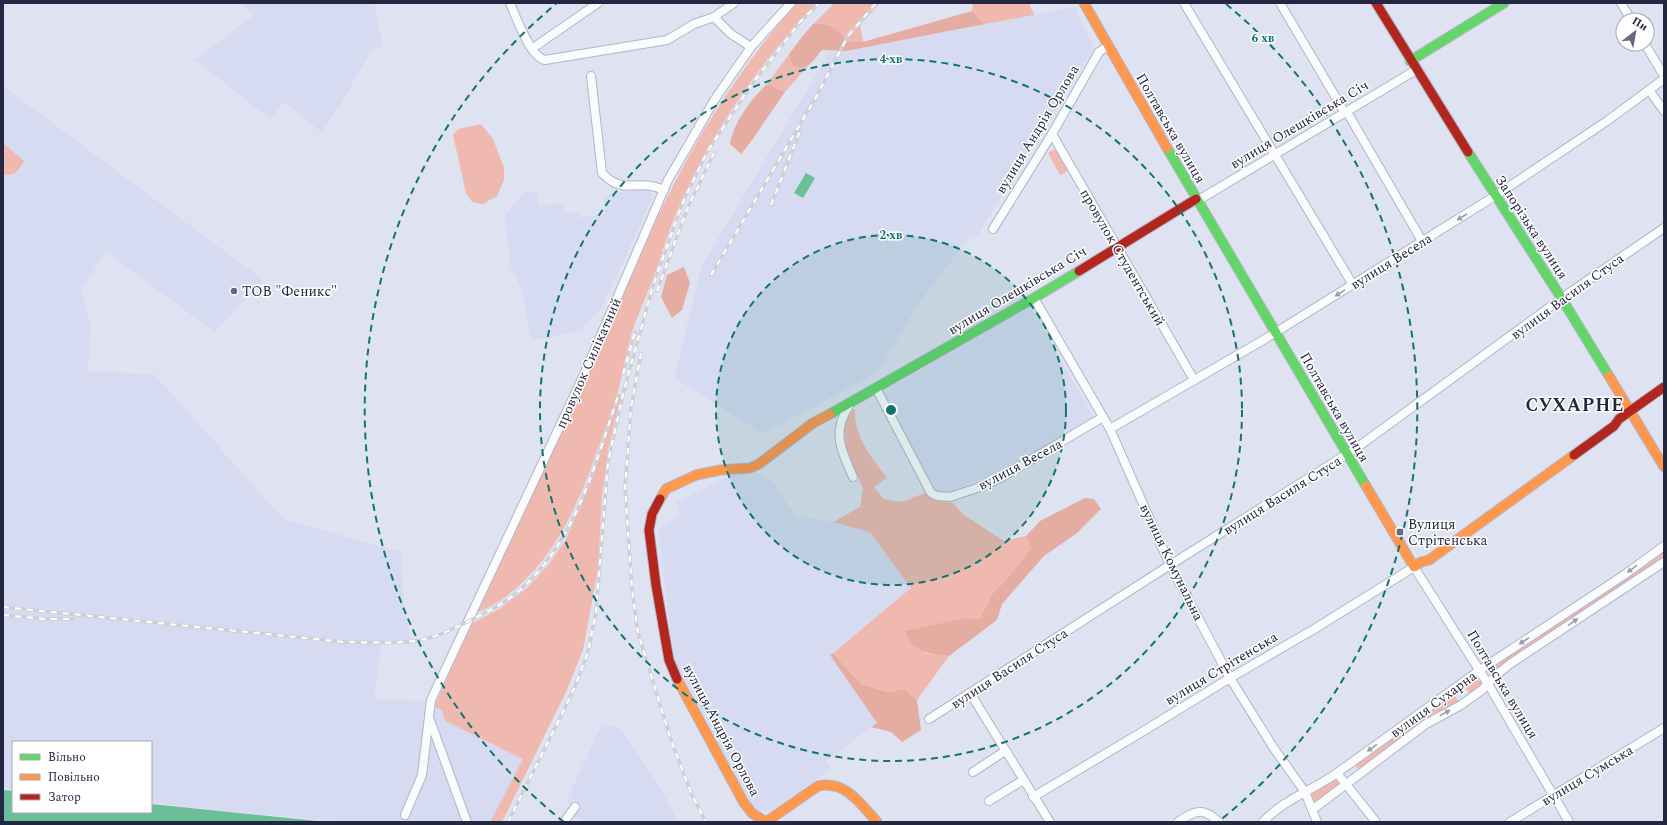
<svg xmlns="http://www.w3.org/2000/svg" width="1667" height="825" viewBox="0 0 1667 825" font-family="Spectral,serif">
<style>
.built{fill:#d6dbf2}
.green{fill:#efb9af}
.forest{fill:#e5ada2}
.water{fill:#6cbe98}
.lines{fill:none;stroke-linecap:round;stroke-linejoin:round}
.street-casing{stroke:#b2b5c7;stroke-width:10}
.fast-casing{stroke:#b2b5c7;stroke-width:11}
.slow-casing{stroke:#b2b5c7;stroke-width:11}
.jam-casing{stroke:#b2b5c7;stroke-width:11}
.street{stroke:#fafbfd;stroke-width:8}
.fast{stroke:#63d668;stroke-width:9}
.slow{stroke:#ff974d;stroke-width:9}
.jam{stroke:#b3261e;stroke-width:9}
.rail-casing{stroke:#cfd0d6;stroke-width:3.5}
.rail{stroke:#fff;stroke-width:2;stroke-dasharray:6;stroke-linecap:butt}
.oneway{fill:#9a9ca8}
.ring{fill:none;stroke:#0f766e;stroke-width:2;stroke-dasharray:7 5}
.poi-dot{fill:#65687e;stroke:#fff;stroke-width:1.5}
.labels{text-anchor:middle;stroke-width:3;stroke-linejoin:round;paint-order:stroke}
.street-label{font-size:14px;fill:#242741;stroke:#fff}
.poi-label{font-size:14px;fill:#242741;stroke:#fff;text-anchor:start}
.district-label{font-size:18px;font-weight:bold;letter-spacing:1px;fill:#242741;stroke:#fff}
.centre{fill:#0f766e;stroke:#fff;stroke-width:2}
.ring-label{font-size:12px;text-anchor:middle;font-weight:bold;fill:#0f766e;stroke:#fff;stroke-width:3;stroke-linejoin:round;paint-order:stroke}
</style>
<rect width="100%" height="100%" fill="#dfe2f0"/>
<g class="built">
<polygon points="241,3 374,3 383,46 372,49 339,107 321,132 284,102 270,119 195,60 254,15"/>
<polygon points="1075,7 1094,49 977,236 970,237 918,304 878,372 763,434 674,378 702,265 831,50 846,51"/>
<polygon points="3,86 263,280 215,332 106,252 81,291 91,326 88,371 154,374 283,519 401,552 404,605 410,639 382,641 374,699 422,701 442,710 445,721 523,759 490,822 342,822 151,803 151,742 13,742 13,789 3,788"/>
<polygon points="635,190 650,190 652,199 601,309 580,329 548,339 535,339 530,335 522,290 510,265 505,215 526,191 536,193 540,206 563,202 565,214 579,212 580,218 605,214 603,195"/>
<polygon points="1030,307 1095,419 1000,476 980,483 973,481 945,496 931,488 881,393"/>
<polygon points="754,471 772,481 796,516 833,522 870,532 912,588 830,654 877,723 826,761 831,769 771,811 762,811 752,805 685,686 674,661 658,529 679,516 677,502 733,474"/>
<polygon points="606,726 619,727 623,732 662,791 678,822 586,822 572,816 574,806 566,802 599,730"/>
</g>
<g class="green">
<path d="M797,3H817C759,62 710,135 677,211C668,233 661,256 653,279C646,297 638,314 632,332C626,352 623,372 618,392C612,414 603,435 595,457C575,513 550,566 500,601C492,606 482,610 474,614C511,536 550,459 586,381C610,330 630,276 654,225C691,145 738,69 797,3Z"/>
<polygon points="834,3 880,3 860,25 863,42 848,42 844,35 831,50 822,50 785,92 767,84 804,34"/>
<polygon points="973,3 1029,3 1034,15 985,24 972,11"/>
<polygon points="481,124 493,139 504,168 504,180 497,196 483,204 472,202 466,193 453,135 458,129"/>
<path d="M3,143L24,161C18,171 15,177 3,174Z"/>
<polygon points="1057,148 1069,170 1060,175 1048,153"/>
<polygon points="619,394 621,395 608,450 602,497 598,569 583,650 566,692 502,822 490,822 523,759 445,721 442,710 434,707 471,624 499,609 527,588 548,565 565,541 585,496"/>
<path d="M855,408C853,436 871,456 887,478L874,487L884,499L902,502L925,493C934,500 941,502 953,503L964,515L1004,541L1026,536L1031,548L1007,579L992,594L980,619L966,618L925,653L949,656L917,700L904,689L887,692L861,684L833,653L911,588L870,532L833,522L860,507L863,489L846,449L844,421Z"/>
<polygon points="1664,551 1664,560 1491,674 1489,673 1488,671 1490,668"/>
<polygon points="1475,678 1481,682 1481,685 1470,694 1463,684"/>
<polygon points="1452,692 1459,702 1433,714 1362,767 1357,768 1356,765 1358,763"/>
<polygon points="1337,778 1340,784 1319,800 1313,802 1311,796 1313,793"/>
</g>
<g class="forest">
<path d="M972,11L985,24L846,51L822,50C814,60 807,72 793,66L789,54L813,24C829,23 840,29 848,42H863Z"/>
<path d="M767,84L785,92L750,143L741,154L730,144C733,123 751,99 767,84Z"/>
<polygon points="684,267 690,283 682,310 672,318 661,297 667,275"/>
<path d="M1085,498L1094,499L1101,509L1077,533L1044,556L1002,604L997,620L949,656C930,654 911,652 905,631L966,618L980,619L992,594L1007,579L1031,548L1026,536L1040,521Z"/>
<polygon points="833,653 861,684 887,692 904,689 917,700 921,730 902,742 891,732 871,727 877,723 830,655"/>
</g>
<g class="water">
<polygon points="806,173 815,178 803,198 794,193"/>
<polygon points="3,790 13,791 13,812 151,812 151,804 327,822 3,822"/>
</g>
<g class="lines">
<defs>
<g id="street">
<path d="M510,3C516,17 530,57 545,60L667,40L694,24L714,17L734,3"/>
<polyline points="1184,3 1353,285"/>
<polyline points="1280,3 1345,113"/>
<polyline points="1621,3 1631,20"/>
<polyline points="714,17 731,34 751,47"/>
<polyline points="1645,44 1664,76"/>
<polyline points="533,48 598,3"/>
<path d="M591,76L602,173C625,197 637,177 664,190"/>
<polyline points="1649,90 1664,111"/>
<polyline points="1347,112 1422,241"/>
<polyline points="1052,134 1194,380"/>
<polyline points="1197,201 1416,70"/>
<polyline points="993,229 1052,134 1099,52 1108,46"/>
<polyline points="1034,298 1110,429 1170,565 1230,678 1273,747 1305,792 1317,822"/>
<polyline points="876,388 931,493 937,496 950,497 983,486 1002,477 1103,417"/>
<path d="M850,404C831,432 841,449 853,477"/>
<polyline points="1110,429 1265,339 1495,196 1607,121 1664,79"/>
<polyline points="970,693 1050,822"/>
<polyline points="929,719 1170,565 1355,449 1572,291 1664,228"/>
<polyline points="430,720 467,822"/>
<polyline points="973,772 1005,751"/>
<polyline points="1337,773 1376,822"/>
<polyline points="1033,797 1142,732 1230,678 1316,628 1414,567 1488,684 1569,822"/>
<polyline points="989,801 1022,781"/>
<polyline points="1312,810 1426,724 1461,705 1482,690 1495,676 1510,664 1664,562"/>
<polyline points="405,815 422,775 431,700 582,379 668,180 715,99 751,47 791,3"/>
<polyline points="564,822 575,807"/>
<path d="M1178,822C1196,810 1202,807 1219,822"/>
<path d="M1263,822C1283,800 1313,790 1337,773L1480,670L1624,575L1664,546"/>
<polyline points="1510,822 1664,728"/>
</g>
<g id="fast">
<polyline points="1410,61 1504,3"/>
<polyline points="1167,148 1366,486"/>
<polyline points="1468,152 1562,299 1609,376"/>
<polyline points="830,414 1034,298 1079,271"/>
</g>
<g id="slow">
<polyline points="1084,3 1167,148"/>
<polyline points="1609,376 1664,467"/>
<polyline points="1366,486 1414,567 1421,562 1429,560 1574,455"/>
<polyline points="660,499 666,489 696,475 720,470 750,468 759,464 813,423 830,414"/>
<path d="M677,679L744,803L752,813L766,822L818,786C845,780 861,804 877,822"/>
</g>
<g id="jam">
<polyline points="1376,3 1468,152"/>
<polyline points="1079,271 1196,199"/>
<polyline points="1574,455 1614,426 1619,419 1664,387"/>
<polyline points="660,499 652,514 649,530 656,585 669,660 677,679"/>
</g>
</defs>
<use href="#street" class="street-casing"/>
<use href="#fast" class="fast-casing"/>
<use href="#slow" class="slow-casing"/>
<use href="#jam" class="jam-casing"/>
<use href="#street" class="street"/>
<use href="#fast" class="fast"/>
<use href="#slow" class="slow"/>
<use href="#jam" class="jam"/>
<defs>
<g id="rail">
<polyline points="771,205 800,131"/>
<polyline points="711,275 815,99 848,36 876,3"/>
<polyline points="657,291 688,207 714,153"/>
<polyline points="641,353 631,408 625,487 632,589 638,633 671,740 691,793 706,822"/>
<polyline points="623,374 635,332"/>
<path d="M3,607L344,642C367,642 391,644 414,641C436,638 453,629 473,619C484,613 496,608 507,600C573,553 594,468 618,396"/>
<polyline points="3,615 45,619 73,619"/>
<polyline points="508,822 558,722 574,689 588,652 596,612 608,462 623,394 652,289 682,204 707,152 750,87 800,22 819,3"/>
</g>
</defs>
<use href="#rail" class="rail-casing"/>
<use href="#rail" class="rail"/>
</g>
<defs><path id="oneway-solid" d="M-6-.8H1V-3.2L6.5 0L1 3.2V.8H-6Z"/></defs>
<g class="oneway">
<use href="#oneway-solid" transform="translate(1462 217) rotate(148)"/>
<use href="#oneway-solid" transform="translate(1340 293) rotate(148)"/>
<use href="#oneway-solid" transform="translate(1632 569) rotate(144)"/>
<use href="#oneway-solid" transform="translate(1573 622) rotate(-34)"/>
<use href="#oneway-solid" transform="translate(1524 641) rotate(147)"/>
<use href="#oneway-solid" transform="translate(1445 713) rotate(-29)"/>
<use href="#oneway-solid" transform="translate(1372 748) rotate(144)"/>
</g>
<circle cx="891" cy="410" r="175" fill="#0f766e" fill-opacity=".12"/>
<g class="ring">
<circle cx="891" cy="410" r="175"/>
<circle cx="891" cy="410" r="351"/>
<path d="M564 822A526 526 0 0 1 556 4M1226 4A526 526 0 0 1 1218 822"/>
</g>
<g class="poi-dot">
<circle cx="234" cy="291" r="4"/>
<rect x="1396" y="528" width="8" height="8" rx="2"/>
</g>
<g class="labels">
<g class="street-label">
<text transform="translate(1299 124) rotate(-31)" y="5">вулиця Олешківська Січ</text>
<text transform="translate(1171 128) rotate(60)" y="5">Полтавська вулиця</text>
<text transform="translate(1037 129) rotate(-59)" y="5">вулиця Андрія Орлова</text>
<text transform="translate(1532 227) rotate(57)" y="5">Запорізька вулиця</text>
<text transform="translate(1123 257) rotate(60)" y="5">провулок Студентський</text>
<text transform="translate(1391 261) rotate(-32)" y="5">вулиця Весела</text>
<text transform="translate(1017 290) rotate(-31)" y="5">вулиця Олешківська Січ</text>
<text transform="translate(1567 296) rotate(-36)" y="5">вулиця Василя Стуса</text>
<text transform="translate(588 363) rotate(-66)" y="5">провулок Силікатний</text>
<text transform="translate(1335 407) rotate(60)" y="5">Полтавська вулиця</text>
<text transform="translate(1020 464) rotate(-28)" y="5">вулиця Весела</text>
<text transform="translate(1282 495) rotate(-32)" y="5">вулиця Василя Стуса</text>
<text transform="translate(1172 562) rotate(64)" y="5">вулиця Комунальна</text>
<text transform="translate(1009 668) rotate(-33)" y="5">вулиця Василя Стуса</text>
<text transform="translate(1221 668) rotate(-31)" y="5">вулиця Стрітенська</text>
<text transform="translate(1503 684) rotate(59)" y="5">Полтавська вулиця</text>
<text transform="translate(1433 704) rotate(-36)" y="5">вулиця Сухарна</text>
<text transform="translate(722 730) rotate(62)" y="5">вулиця Андрія Орлова</text>
<text transform="translate(1587 775) rotate(-31)" y="5">вулиця Сумська</text>
</g>
<g class="poi-label">
<text x="242" y="296">ТОВ "Феникс"</text>
<text x="1408" y="529">Вулиця<tspan x="1408" dy="16">Стрітенська</tspan></text>
</g>
<g class="district-label">
<text x="1575" y="411">СУХАРНЕ</text>
</g>
</g>
<circle cx="891" cy="410" r="6" class="centre"/>
<g class="ring-label">
<text x="1263" y="42">6 хв</text>
<text x="891" y="63">4 хв</text>
<text x="891" y="239">2 хв</text>
</g>
<rect width="1667" height="825" fill="none" stroke="#242741" stroke-width="8"/>
<rect x="12" y="741" width="140" height="72" fill="#ffffff" stroke="#a7a9b3"/>
<rect x="20" y="754" width="20" height="6" fill="#63d668" stroke="#a7a9b3"/>
<text x="48" y="761" font-size="12" fill="#242741">Вільно</text>
<rect x="20" y="774" width="20" height="6" fill="#ff974d" stroke="#a7a9b3"/>
<text x="48" y="781" font-size="12" fill="#242741">Повільно</text>
<rect x="20" y="794" width="20" height="6" fill="#b3261e" stroke="#a7a9b3"/>
<text x="48" y="801" font-size="12" fill="#242741">Затор</text>
<g transform="translate(1635 32) rotate(31)"><circle r="19" fill="#ffffff" stroke="#a7a9b3"/>
<path d="M0-3L7 15L0 10L-7 15Z" fill="#65687e"/>
<text y="-6" font-size="11" font-weight="bold" text-anchor="middle" fill="#242741">Пн</text>
</g>
</svg>
